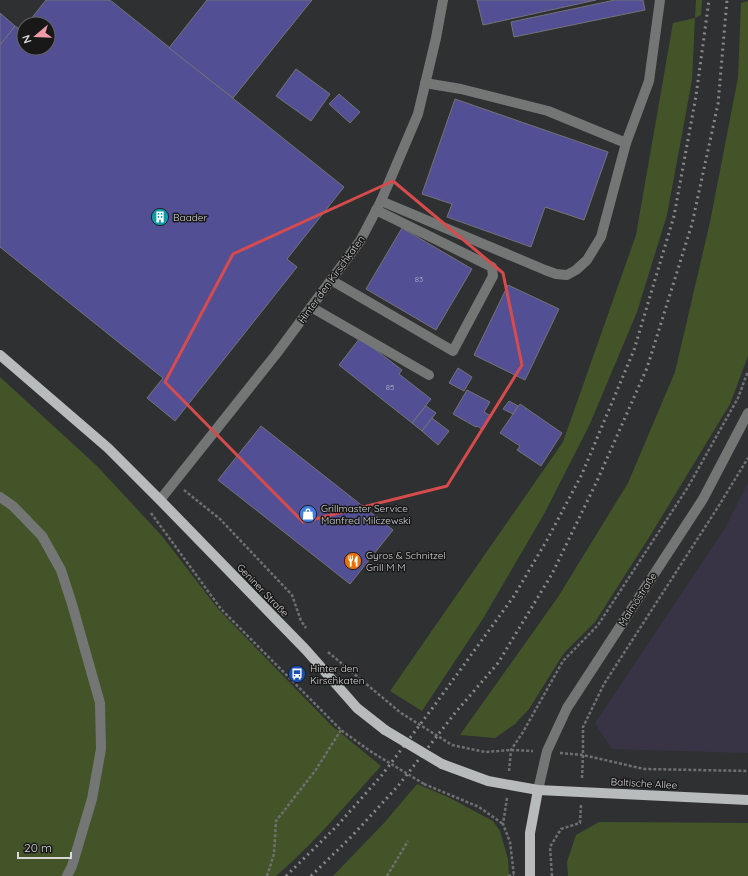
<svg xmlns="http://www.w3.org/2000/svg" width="748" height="876" viewBox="0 0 748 876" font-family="Quicksand,sans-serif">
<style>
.commercial{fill:#393445}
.green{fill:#435429}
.building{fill:#534f95;stroke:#737376}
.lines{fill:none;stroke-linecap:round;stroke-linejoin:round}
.path{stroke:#6f7071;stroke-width:2.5;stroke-dasharray:3 2;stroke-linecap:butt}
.minor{stroke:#747676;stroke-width:10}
.major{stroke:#b8bbbb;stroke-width:10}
.rail{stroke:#88898a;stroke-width:3;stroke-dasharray:2 4;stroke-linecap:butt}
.path-bridge{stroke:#6f7071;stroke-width:2.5;stroke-dasharray:3 2;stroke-linecap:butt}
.major-bridge{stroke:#b8bbbb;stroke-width:10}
.marked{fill:none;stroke:#d64b4b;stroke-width:3;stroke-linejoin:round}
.labels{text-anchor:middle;stroke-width:3;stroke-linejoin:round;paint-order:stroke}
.number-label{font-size:8px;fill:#b6b5c7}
.poi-label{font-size:10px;fill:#d7d7d8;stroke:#181819;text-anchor:start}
.street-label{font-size:10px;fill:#d7d7d8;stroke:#181819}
</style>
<rect width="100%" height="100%" fill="#2f3032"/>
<polygon class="commercial" points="748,483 748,753 612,749 595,723 725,528"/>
<g class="green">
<polygon points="696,0 702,0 701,15 695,18 692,80 667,215 637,312 589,426 544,514 484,617 422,711 390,691 563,442 636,235 673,23 695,18"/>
<polygon points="748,1 748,356 730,404 650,536 595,622 564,653 529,709 515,724 495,738 460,735 558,597 628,483 675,372 710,222 738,78 741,3"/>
<path d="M0,377L97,466L162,536L219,610L331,725L381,766C347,803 315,843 276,876H0Z"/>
<polygon points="417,784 448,797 493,821 500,831 508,859 509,876 333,876 385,822"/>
<polygon points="599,822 748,823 748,876 568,876 567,862 576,835"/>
</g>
<g class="building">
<polygon points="46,0 110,0 344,187 287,259 297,267 175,421 147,398 163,378 0,247 0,45 15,26 22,31 24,28 24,48 48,48 48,24 27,24"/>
<polygon points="207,0 312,0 233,98 169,48"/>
<polygon points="477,0 596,0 483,25"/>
<polygon points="615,0 643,0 645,10 514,37 511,22"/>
<polygon points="0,13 15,26 0,45"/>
<polygon points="296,69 330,94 311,121 276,96"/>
<polygon points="339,94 360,112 350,123 329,104"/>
<polygon points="455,99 608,152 584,220 545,207 531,247 447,217 452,204 422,194"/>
<polygon points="402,228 472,269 436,330 366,289"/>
<polygon points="508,285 559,309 525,380 474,355"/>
<polygon points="360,338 402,370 399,374 431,399 412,423 339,365"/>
<polygon points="458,368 472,377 464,391 449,383"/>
<polygon points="467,390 490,402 484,412 491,416 483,430 477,426 476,427 453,414"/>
<polygon points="509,401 518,406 513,414 503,409"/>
<polygon points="520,404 562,433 541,466 517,450 520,446 500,433"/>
<polygon points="426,406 436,413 422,431 412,423"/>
<polygon points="432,418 449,431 438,445 422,431"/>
<polygon points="261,426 393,530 350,584 218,480"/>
</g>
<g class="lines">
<g class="path">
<polyline points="184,490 220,519 292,595 301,621 306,628"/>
<polyline points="151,513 221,609 341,730 370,751"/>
<polyline points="328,652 401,713"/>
<polyline points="452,745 485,752 511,750 533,751"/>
<polyline points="560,753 583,755 644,769 748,771"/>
<polyline points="509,771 511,750 523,732 563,661 598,625 688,487 738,398 748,371"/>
<polyline points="582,778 583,755 583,727 604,684 718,507 748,458"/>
<polyline points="424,784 479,807 503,824"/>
<polyline points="507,798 503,824 510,842 514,876"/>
<polyline points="267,876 274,854 276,821 315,771 341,730"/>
<polyline points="387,876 408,841"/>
<polyline points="508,876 514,875"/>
<polyline points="552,876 550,847 561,829 580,823 581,805"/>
</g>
<g class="minor">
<polyline points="425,83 461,89 548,111 626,143"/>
<polyline points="381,201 545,270 556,274 567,275 576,270 587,260 601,237 626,143 649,81 660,0"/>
<polyline points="331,280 453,351 493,276 492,267 376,210"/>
<polyline points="311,307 429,375"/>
<polyline points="0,497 13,506 42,536 61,570 72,604 100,703 101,749 92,799 72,866 67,876"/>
<polyline points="160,500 277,353 360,241 381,201 418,114 436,38 443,0"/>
<polyline points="538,790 547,751 567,708 703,499 748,413"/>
</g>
<g class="major">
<polyline points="0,355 108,448 160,500 306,650 357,708 385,730"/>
<polyline points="442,764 488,781 538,790 748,800"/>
<polyline points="530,876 530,833 538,790"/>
</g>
<g class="rail">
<polyline points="286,876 337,826 382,775 434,706 514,596 547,540 582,474 634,350 674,216 696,96 709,0"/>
<polyline points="311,876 352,836 398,786 455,713 498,663 552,574 597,481 647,368 692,224 718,104 727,0"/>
</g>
<g class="path-bridge">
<polyline points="401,713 452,745"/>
<polyline points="370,751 424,784"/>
</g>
<polyline class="major-bridge" points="385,730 442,764"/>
</g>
<path class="marked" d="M393,181L503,273L522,365L447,486L303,522L165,382L233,254Z"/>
<defs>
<symbol id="building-disc" viewBox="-11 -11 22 22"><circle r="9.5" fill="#0f9aa8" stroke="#181819"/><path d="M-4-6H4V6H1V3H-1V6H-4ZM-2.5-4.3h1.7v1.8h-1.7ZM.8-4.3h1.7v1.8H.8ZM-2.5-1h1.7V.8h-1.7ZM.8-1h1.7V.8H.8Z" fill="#fff"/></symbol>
<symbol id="shop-disc" viewBox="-11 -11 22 22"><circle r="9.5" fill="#3f7fe0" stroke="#181819"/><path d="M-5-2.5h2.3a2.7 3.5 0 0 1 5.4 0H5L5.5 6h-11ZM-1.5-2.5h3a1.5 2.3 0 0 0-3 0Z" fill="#fff"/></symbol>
<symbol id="restaurant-disc" viewBox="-11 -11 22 22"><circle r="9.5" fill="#e8710a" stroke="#181819"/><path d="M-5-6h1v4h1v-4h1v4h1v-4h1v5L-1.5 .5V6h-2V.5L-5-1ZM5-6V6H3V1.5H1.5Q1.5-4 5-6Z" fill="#fff"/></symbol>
<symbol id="bus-disc" viewBox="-11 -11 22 22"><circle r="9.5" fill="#1a4fb4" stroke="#181819"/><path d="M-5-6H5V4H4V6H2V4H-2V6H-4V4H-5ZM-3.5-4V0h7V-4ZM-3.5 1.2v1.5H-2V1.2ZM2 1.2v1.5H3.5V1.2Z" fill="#fff"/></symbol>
</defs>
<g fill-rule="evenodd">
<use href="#building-disc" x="150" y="207" width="20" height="20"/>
<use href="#shop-disc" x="298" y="504" width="20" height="20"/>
<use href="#restaurant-disc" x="343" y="551" width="20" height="20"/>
<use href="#bus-disc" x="287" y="664" width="20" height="20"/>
</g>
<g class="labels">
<g class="number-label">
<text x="419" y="282">83</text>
<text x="390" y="390">85</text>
</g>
<g class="poi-label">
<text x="173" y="221">Baader</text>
<text x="321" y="512">Grillmaster Service<tspan x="321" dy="12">Manfred Milczewski</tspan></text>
<text x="366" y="559">Gyros &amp; Schnitzel<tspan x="366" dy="12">Grill M M</tspan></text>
<text x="310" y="672">Hinter den<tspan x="310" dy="12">Kirschkaten</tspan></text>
</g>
<g class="street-label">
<text transform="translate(331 279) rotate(-54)" y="4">Hinter den Kirschkaten</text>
<text transform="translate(263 590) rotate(46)" y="4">Geniner Straße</text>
<text transform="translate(637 599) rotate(-57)" y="4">Malmöstraße</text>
<text transform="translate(644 783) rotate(3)" y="4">Baltische Allee</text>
</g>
</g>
<g transform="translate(36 36) rotate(251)"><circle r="19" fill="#181819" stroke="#646465"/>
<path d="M0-3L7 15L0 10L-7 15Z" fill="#f39aaa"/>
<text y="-6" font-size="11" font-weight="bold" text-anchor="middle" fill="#d7d7d8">N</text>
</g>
<path d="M18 852v6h53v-6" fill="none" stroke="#d7d7d8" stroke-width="2"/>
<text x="24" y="852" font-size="12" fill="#d7d7d8" stroke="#181819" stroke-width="3" paint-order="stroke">20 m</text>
</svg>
